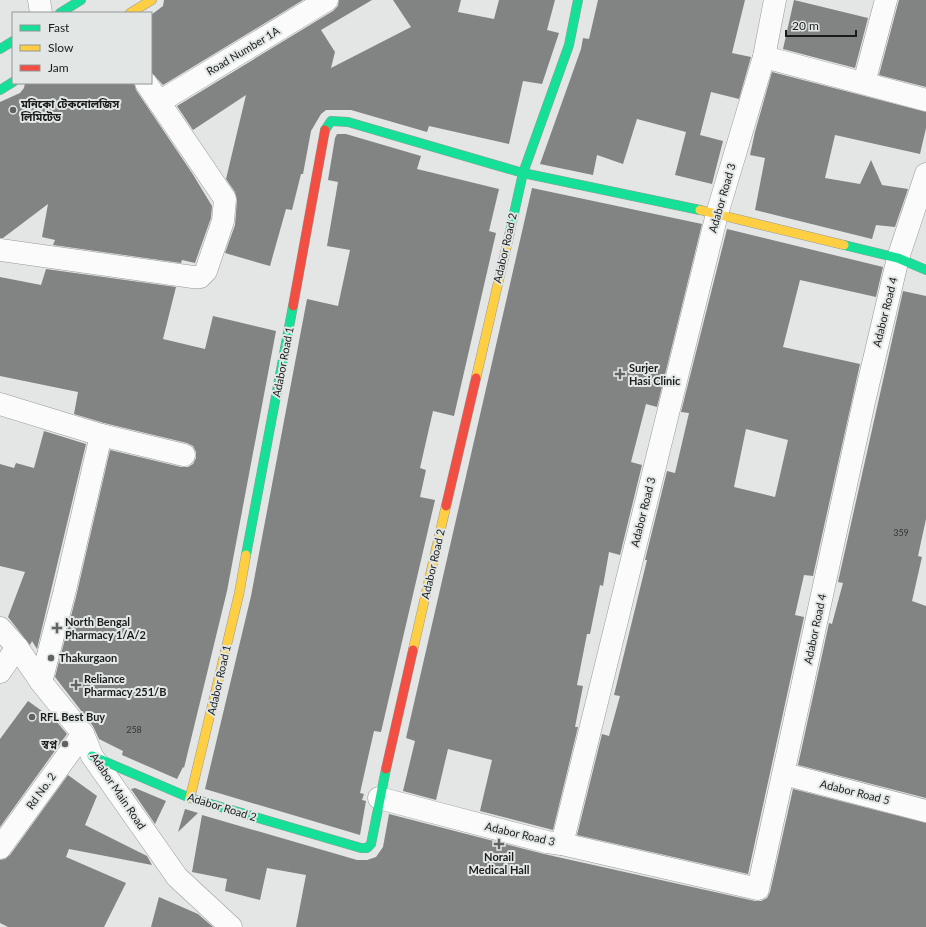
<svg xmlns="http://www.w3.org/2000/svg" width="926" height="927" viewBox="0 0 926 927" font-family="Lato,'Noto Sans Bengali',sans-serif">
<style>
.building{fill:#828484;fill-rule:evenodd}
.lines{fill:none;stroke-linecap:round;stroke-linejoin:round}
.street-casing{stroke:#989a9a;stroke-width:23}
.fast-casing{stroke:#989a9a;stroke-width:10}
.slow-casing{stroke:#989a9a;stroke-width:10}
.jam-casing{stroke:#989a9a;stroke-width:10}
.street{stroke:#fbfbfb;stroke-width:22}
.fast{stroke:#16e098;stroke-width:9}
.slow{stroke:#ffcf43;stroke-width:9}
.jam{stroke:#f24e42;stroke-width:9}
.poi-dot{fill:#606362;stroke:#e2e7e6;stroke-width:1.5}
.labels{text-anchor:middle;stroke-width:4;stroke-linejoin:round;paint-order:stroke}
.number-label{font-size:9px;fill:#343636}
.street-label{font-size:11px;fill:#1a1c1c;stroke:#e2e7e6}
.poi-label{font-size:11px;font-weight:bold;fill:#1a1c1c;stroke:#e2e7e6;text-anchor:start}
</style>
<rect width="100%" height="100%" fill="#e3e6e5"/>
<g class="building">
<polygon points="164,0 303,0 163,85 151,72 151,15 163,6"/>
<polygon points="339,0 372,0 321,30 335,52 331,68 411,27 393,0 461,0 458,12 494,19 499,0 555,0 547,30 559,33 542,84 523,81 509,144 429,126 427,132 351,110 326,110 321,114 311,131 303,174 301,174 292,210 286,209 270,266 225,253 235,225 237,200 235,192 226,179 246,95 193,130 177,106 333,11 338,6"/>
<polygon points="598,0 745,0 732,53 751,57 739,99 711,92 700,135 723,141 712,184 675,175 686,132 637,119 623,164 597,155 593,175 540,164 581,49 583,38 589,39"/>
<polygon points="794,0 868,18 855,68 783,49"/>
<polygon points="899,0 926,0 926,87 879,75"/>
<polygon points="772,72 926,112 926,128 920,154 835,135 825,178 860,184 871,160 882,185 908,189 895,227 876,225 872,239 755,210 765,158 750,155 755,132"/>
<polygon points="25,83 134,83 136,90 192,173 212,206 211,218 195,263 182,260 181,263 53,245 55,240 42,237 48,204 3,238 0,238 0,102 20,93 24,88"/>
<polygon points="337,134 346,134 421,156 417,169 499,189 489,231 496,233 454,416 433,411 420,468 426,470 420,497 435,500 381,732 374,731 360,793 364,794 362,800 366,801 360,835 205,789 251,596 307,299 338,306 350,250 327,246 338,182 328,180 335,138"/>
<polygon points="532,188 702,224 657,407 646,404 631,462 642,465 620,555 609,552 603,586 600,585 590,634 587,634 577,685 583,686 575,727 578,727 553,830 480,811 492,760 448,749 436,800 403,791 415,741 406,738"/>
<path d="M727,229L883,267L876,297L800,280L783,347L860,364L813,576L804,575L795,615L804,617L748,874L577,835L602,734L609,736L620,696L614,695L647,560H645L667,471L675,473L689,413L681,412ZM746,429L788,440L775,497L734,487Z"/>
<polygon points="46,269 176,287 163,339 205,349 213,316 276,331 227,591 184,768 183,767 177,779 122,755 123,751 99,739 93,726 55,677 76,597 110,450 181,467 188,467 193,464 196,458 196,452 193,446 187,443 104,423 74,414 78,392 0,376 0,277 41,285"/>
<polygon points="903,291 926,296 926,519 918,556 922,557 912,601 926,606 926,798 798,765 829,623 832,624 843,583 838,582"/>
<polygon points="44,431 86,444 37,649 32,641 30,645 8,617 25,572 0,566 0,464 14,468 16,463 34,468"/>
<polygon points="28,701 56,721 67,734 0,827 0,739"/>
<polygon points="68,775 97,796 85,825 147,856 152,865 69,849 66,857 126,883 104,927 8,927 0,923 0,860 5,859 10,855"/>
<polygon points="135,788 166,801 155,824 131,789"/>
<polygon points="793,789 926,823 926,927 296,927 306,875 267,868 260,900 225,891 227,879 192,872 202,815 357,860 367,860 376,857 383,847 389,814 544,854 755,901 761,901 767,898 770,892"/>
<polygon points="185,809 198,813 178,832"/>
<polygon points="159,897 198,914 213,927 151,927"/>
</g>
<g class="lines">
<defs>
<g id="street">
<polyline points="39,0 41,13"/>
<polyline points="764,57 926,100"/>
<polyline points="864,83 886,0"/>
<polyline points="159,102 327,0"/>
<polyline points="0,250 193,277 200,277 206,271 223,221 225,199 146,83"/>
<polyline points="0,404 101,435"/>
<polyline points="0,628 17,647 41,682 83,734 92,756 177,877 231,927"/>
<polyline points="0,672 17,647"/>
<polyline points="41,682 64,594 101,435 184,455"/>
<polyline points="784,774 926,811"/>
<polyline points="379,798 547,842 562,844 758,889 864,402 898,258 926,174"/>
<polyline points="562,844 717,214 764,57 775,0"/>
<polyline points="0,848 83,734"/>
</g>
<g id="fast">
<polyline points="60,13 81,0"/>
<polyline points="0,49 13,41"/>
<polyline points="0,90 13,82"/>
<polyline points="325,130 331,121 348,122 523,173 700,210"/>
<polyline points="509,236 523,173 569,45 578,0"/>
<polyline points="844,245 898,258 926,270"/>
<polyline points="246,555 293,306"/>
<polyline points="92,756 190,798 361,848 367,848 371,844 386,769"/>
</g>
<g id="slow">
<polyline points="130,13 152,0"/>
<polyline points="700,210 844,245"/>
<polyline points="476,378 509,236"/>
<polyline points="413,650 446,506"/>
<polyline points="190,798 239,594 246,555"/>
</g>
<g id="jam">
<polyline points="293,306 325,130"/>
<polyline points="446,506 476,378"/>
<polyline points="386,769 413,650"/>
</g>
</defs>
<use href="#street" class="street-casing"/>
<use href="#fast" class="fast-casing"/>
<use href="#slow" class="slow-casing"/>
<use href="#jam" class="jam-casing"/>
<use href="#street" class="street"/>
<use href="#fast" class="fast"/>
<use href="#slow" class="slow"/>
<use href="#jam" class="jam"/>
</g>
<g class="poi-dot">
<circle cx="13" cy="110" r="4"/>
<path d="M618 368h4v4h4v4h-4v4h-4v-4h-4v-4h4z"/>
<path d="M55 622h4v4h4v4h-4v4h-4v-4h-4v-4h4z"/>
<circle cx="51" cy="658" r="4"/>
<path d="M74 679h4v4h4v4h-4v4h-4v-4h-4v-4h4z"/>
<circle cx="32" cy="717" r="4"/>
<circle cx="65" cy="744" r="4"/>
<path d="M497 838h4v4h4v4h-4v4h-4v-4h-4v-4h4z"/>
</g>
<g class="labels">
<g class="number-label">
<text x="901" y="536">359</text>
<text x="134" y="733">258</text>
</g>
<g class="street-label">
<text transform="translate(243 51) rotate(-31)" y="4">Road Number 1A</text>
<text transform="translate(722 198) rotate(-74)" y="4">Adabor Road 3</text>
<text transform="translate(505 248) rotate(-77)" y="4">Adabor Road 2</text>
<text transform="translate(885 312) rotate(-76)" y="4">Adabor Road 4</text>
<text transform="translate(283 362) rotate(-79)" y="4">Adabor Road 1</text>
<text transform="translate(643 512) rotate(-76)" y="4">Adabor Road 3</text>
<text transform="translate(433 564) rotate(-77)" y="4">Adabor Road 2</text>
<text transform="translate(815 629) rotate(-78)" y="4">Adabor Road 4</text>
<text transform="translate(219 680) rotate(-77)" y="4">Adabor Road 1</text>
<text transform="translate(41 791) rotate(-54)" y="4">Rd No. 2</text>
<text transform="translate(118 791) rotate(56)" y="4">Adabor Main Road</text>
<text transform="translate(855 792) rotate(14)" y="4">Adabor Road 5</text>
<text transform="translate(222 807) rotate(17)" y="4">Adabor Road 2</text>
<text transform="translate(520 834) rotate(13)" y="4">Adabor Road 3</text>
</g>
<g class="poi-label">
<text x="21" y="108">মনিকো টেকনোলজিস<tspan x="21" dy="13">লিমিটেড</tspan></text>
<text x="629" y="372">Surjer<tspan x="629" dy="13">Hasi Clinic</tspan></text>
<text x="65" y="626">North Bengal<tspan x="65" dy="13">Pharmacy 1/A/2</tspan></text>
<text x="59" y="662">Thakurgaon</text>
<text x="84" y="683">Reliance<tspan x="84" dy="13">Pharmacy 251/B</tspan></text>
<text x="40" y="721">RFL Best Buy</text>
<text x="57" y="748" text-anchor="end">স্বপ্ন</text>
<text x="499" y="861" text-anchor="middle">Norail<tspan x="499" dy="13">Medical Hall</tspan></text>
</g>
</g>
<rect x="12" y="12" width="140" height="72" fill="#e2e7e6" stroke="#929695"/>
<rect x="20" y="25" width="20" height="6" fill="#16e098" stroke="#929695"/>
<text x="48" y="32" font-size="12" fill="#1a1c1c">Fast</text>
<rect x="20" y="45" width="20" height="6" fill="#ffcf43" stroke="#929695"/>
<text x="48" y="52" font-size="12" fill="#1a1c1c">Slow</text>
<rect x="20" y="65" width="20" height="6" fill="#f24e42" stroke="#929695"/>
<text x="48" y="72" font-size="12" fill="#1a1c1c">Jam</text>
<path d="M786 30v6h70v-6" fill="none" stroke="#1a1c1c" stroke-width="2"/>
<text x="792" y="30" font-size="12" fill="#1a1c1c" stroke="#e2e7e6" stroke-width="3" paint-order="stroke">20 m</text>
</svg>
